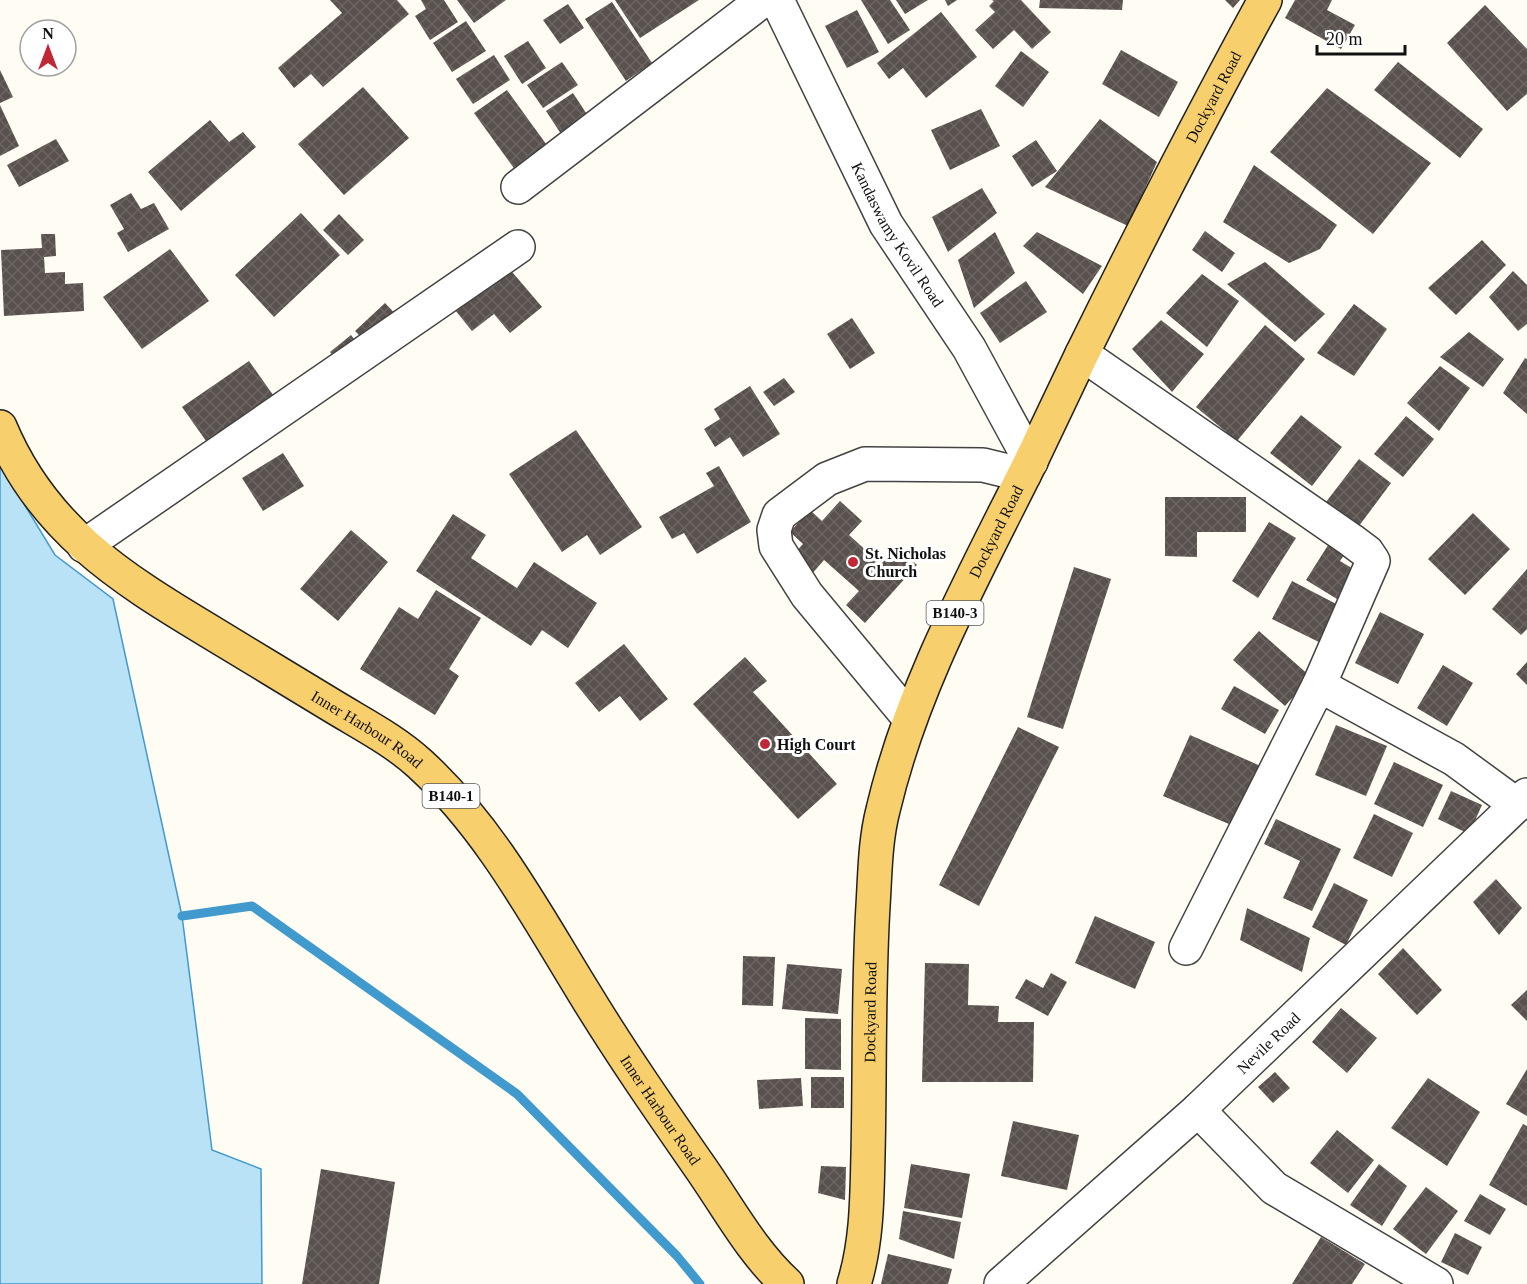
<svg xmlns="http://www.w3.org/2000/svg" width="1527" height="1284" viewBox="0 0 1527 1284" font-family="Georgia,serif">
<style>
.water{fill:#b9e2f6;stroke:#409acd;stroke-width:1.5}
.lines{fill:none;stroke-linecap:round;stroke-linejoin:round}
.stream{stroke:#409acd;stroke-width:9}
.building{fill:url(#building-cross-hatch)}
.minor-casing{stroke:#434343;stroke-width:36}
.major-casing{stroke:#212121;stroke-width:36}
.minor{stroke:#fff;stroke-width:33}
.major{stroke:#f7cf6c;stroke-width:33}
.poi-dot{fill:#c12836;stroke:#fff;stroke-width:2}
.labels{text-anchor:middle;stroke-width:6;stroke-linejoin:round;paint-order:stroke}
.shield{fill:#fff;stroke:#585858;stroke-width:1.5}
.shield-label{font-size:15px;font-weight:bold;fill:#101010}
.street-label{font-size:16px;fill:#101010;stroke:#fff}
.poi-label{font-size:16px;font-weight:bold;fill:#101010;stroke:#fff;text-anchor:start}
</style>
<defs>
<pattern id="building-cross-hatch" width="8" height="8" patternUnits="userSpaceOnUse" patternTransform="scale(1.5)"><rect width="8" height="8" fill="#59514d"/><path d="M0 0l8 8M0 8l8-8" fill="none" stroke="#6c6562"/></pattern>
</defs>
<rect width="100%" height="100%" fill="#fffcf4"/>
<polygon class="water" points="0,460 7,476 55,555 113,599 182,916 212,1150 261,1169 262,1284 0,1284"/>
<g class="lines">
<polyline class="stream" points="182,916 252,906 517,1094 677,1256 700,1284"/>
</g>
<g class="building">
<polygon points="330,0 397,0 409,14 323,87 311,74 294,88 278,68 342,13"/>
<polygon points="421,0 444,0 458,22 430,40 415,16 426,9"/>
<polygon points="457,0 506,0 474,23"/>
<polygon points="615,0 699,0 640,38"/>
<polygon points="861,0 890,0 910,30 888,44"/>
<polygon points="896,0 928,0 905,14"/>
<polygon points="945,0 957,0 948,6"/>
<polygon points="992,0 1021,0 1051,32 1032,49 1014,30 993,49 975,30 995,12 989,6 994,1"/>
<polygon points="1040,0 1123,0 1122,10 1039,8"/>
<polygon points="1225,0 1240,0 1233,8"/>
<polygon points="1295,0 1332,0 1327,10 1355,25 1341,49 1285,18"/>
<polygon points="612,2 652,63 626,81 585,19"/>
<polygon points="568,4 584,28 560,44 543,20"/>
<polygon points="1485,5 1527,49 1527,94 1507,111 1447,43"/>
<polygon points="857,10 879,52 847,68 825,26"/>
<polygon points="941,12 977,57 926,98 903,68 889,79 877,63"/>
<polygon points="466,21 486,51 452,72 433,43"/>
<polygon points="528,41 546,68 522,84 504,56"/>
<polygon points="1121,50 1178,82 1159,117 1102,84"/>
<polygon points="1021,51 1049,72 1023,107 995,86"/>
<polygon points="494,55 510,80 473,104 456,79"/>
<polygon points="562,62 578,85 543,108 527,85"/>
<polygon points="1398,62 1483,129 1460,158 1374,90"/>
<polygon points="0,70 13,97 0,103"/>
<polygon points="363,87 409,138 344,195 298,144"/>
<polygon points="1327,88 1431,163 1373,234 1270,152"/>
<polygon points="507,90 549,148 516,171 474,113"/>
<polygon points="573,93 590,119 563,137 546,111"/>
<polygon points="0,105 19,146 0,156"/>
<polygon points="981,109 1000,146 950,170 931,130"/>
<polygon points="1100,119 1157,162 1128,226 1045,187"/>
<polygon points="210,120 229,142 243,132 256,147 181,211 148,172"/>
<polygon points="56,139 69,161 19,187 7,165"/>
<polygon points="1036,140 1057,171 1032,187 1012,156"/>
<polygon points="1254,165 1337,225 1320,249 1289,263 1223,222"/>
<polygon points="982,188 997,213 948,252 932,217"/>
<polygon points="131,193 141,209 154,203 169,229 128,252 117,233 124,229 110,205"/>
<polygon points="301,213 340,255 274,317 235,275"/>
<polygon points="339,214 364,240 348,255 323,230"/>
<polygon points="1205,231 1235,253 1222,272 1192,250"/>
<polygon points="995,232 1015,273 974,308 958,260"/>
<polygon points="1037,232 1102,266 1083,294 1023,246"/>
<polygon points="41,234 55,234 56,256 44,257 45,273 65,272 65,284 83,283 84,311 4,316 1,250 42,248"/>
<polygon points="1482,240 1506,265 1456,315 1428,288"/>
<polygon points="170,249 209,301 142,349 103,297"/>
<polygon points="1265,262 1325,314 1295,342 1227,284"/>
<polygon points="508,267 542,307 510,333 494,314 472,331 455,310"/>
<polygon points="1513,271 1527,285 1527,324 1518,331 1489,297"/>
<polygon points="1202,274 1239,301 1207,347 1166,313"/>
<polygon points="1026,281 1047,312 1000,343 980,313"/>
<polygon points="385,303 403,322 373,350 355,331"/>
<polygon points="1354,304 1387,329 1354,376 1317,353"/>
<polygon points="852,318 875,353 850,369 827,334"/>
<polygon points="1161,320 1204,354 1172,392 1132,349"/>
<polygon points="1265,325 1305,359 1237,441 1196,407"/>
<polygon points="1469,332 1504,359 1483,387 1440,357"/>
<polygon points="351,335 363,351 342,367 330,352"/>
<polygon points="1525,358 1527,359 1527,414 1503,393"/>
<polygon points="249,361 283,409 216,455 182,407"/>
<polygon points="1440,366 1470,388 1439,431 1407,403"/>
<polygon points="784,378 795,392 774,406 763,392"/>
<polygon points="750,386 780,434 743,457 730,437 715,447 704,429 720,419 714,409"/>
<polygon points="1301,415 1342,447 1312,486 1270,453"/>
<polygon points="1406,416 1434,439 1403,477 1374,454"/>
<polygon points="576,430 642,527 600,555 587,535 562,552 509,474"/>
<polygon points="283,453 304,486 263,511 242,478"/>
<polygon points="1359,459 1391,483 1359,526 1326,502"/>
<polygon points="719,466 751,522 697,554 684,533 672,539 659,517 714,486 706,473"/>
<polygon points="1165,497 1246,497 1246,532 1197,532 1197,557 1165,556"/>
<polygon points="840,501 862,521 849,535 881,564 897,547 917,565 865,623 846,605 859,591 824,560 810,576 790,558 803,544 790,532 810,510 822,521"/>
<polygon points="1473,513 1510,549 1465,595 1428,559"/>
<polygon points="453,514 486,535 471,558 517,588 534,562 597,603 568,648 542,630 531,646 416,571"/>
<polygon points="1269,522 1296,538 1258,598 1232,581"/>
<polygon points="351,530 388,562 338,621 300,589"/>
<polygon points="1330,542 1346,552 1340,561 1355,570 1337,599 1306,580"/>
<polygon points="1074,567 1111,579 1063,729 1027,717"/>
<polygon points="1527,569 1527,629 1521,635 1492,609"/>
<polygon points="1292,581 1344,608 1325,645 1272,619"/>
<polygon points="436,590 481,618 449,669 459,676 435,715 360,669 399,607 418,619"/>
<polygon points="1380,612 1424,634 1398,684 1355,663"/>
<polygon points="1259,631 1311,677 1285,706 1233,660"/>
<polygon points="624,644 668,699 640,721 620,696 599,712 575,683"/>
<polygon points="745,657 767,681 753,692 837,784 798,819 693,704"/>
<polygon points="1527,662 1527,685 1516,674"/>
<polygon points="1443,665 1473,683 1447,726 1417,708"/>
<polygon points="1234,686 1279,710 1265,734 1221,709"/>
<polygon points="1336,725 1387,746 1366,796 1315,775"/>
<polygon points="1018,727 1059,747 979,906 939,885"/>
<polygon points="1190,735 1263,767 1236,827 1163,796"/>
<polygon points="1394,762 1443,785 1423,827 1374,804"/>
<polygon points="1451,791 1482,805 1469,834 1438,819"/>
<polygon points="1374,814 1413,833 1392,877 1353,858"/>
<polygon points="1276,819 1341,849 1312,911 1283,898 1300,861 1264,844"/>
<polygon points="1496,879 1522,908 1499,935 1473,902"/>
<polygon points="1334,883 1368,900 1346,945 1312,927"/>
<polygon points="1247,908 1310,938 1302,972 1240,940"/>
<polygon points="1095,916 1155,942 1135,989 1075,963"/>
<polygon points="1403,948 1442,990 1417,1015 1378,974"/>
<polygon points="743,956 775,957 773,1006 742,1005"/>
<polygon points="925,963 969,964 968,1005 999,1006 998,1022 1034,1022 1033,1082 922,1082"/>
<polygon points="787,964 842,969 838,1014 782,1009"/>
<polygon points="1051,973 1067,982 1048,1016 1015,998 1026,979 1043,988"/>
<polygon points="1527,990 1527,1021 1511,1005"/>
<polygon points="1341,1008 1377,1038 1347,1073 1312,1042"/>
<polygon points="805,1018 841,1019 841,1070 805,1069"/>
<polygon points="1527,1069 1527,1116 1506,1104"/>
<polygon points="1275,1072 1290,1088 1273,1103 1258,1087"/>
<rect x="811" y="1077" width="33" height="31"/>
<polygon points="801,1078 803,1106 759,1109 757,1080"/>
<polygon points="1428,1078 1480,1112 1447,1166 1391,1128"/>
<polygon points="1013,1121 1079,1135 1067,1190 1001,1176"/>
<polygon points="1523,1124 1527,1126 1527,1206 1489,1185"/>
<polygon points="1337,1130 1374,1160 1348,1193 1310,1163"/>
<polygon points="911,1164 970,1174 962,1218 904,1208"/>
<polygon points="1379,1164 1407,1186 1382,1226 1350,1205"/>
<polygon points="821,1166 846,1167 845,1200 818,1193"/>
<polygon points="321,1169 395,1182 379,1284 302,1284"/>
<polygon points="1426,1187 1458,1211 1426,1254 1393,1229"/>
<polygon points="1480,1194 1506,1209 1490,1235 1464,1221"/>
<polygon points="903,1211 961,1222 954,1259 899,1239"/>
<polygon points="1455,1233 1482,1247 1468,1275 1441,1262"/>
<polygon points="1321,1237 1365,1264 1352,1284 1292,1284"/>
<polygon points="888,1254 952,1269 948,1284 881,1284"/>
</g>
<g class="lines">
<defs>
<g id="minor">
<path id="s1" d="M777,0L886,224L969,348L1031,462"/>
<polyline points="518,187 763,0"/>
<polyline points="1082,354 1351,540 1367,552 1373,561 1319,685 1186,948"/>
<polyline points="84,546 518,247"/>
<polyline points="1319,685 1454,759 1517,805"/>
<polyline points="910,719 807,595 776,546 774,530 779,515 827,479 865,464 983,465 1024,475"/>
<polyline points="1198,1110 1274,1188 1436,1284"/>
<path id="s2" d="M1001,1284L1198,1110L1527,795"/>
</g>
<g id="major">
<path id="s3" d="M0,427C42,528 119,577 209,631C250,656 290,680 331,705C362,724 394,740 420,764C489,827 535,913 583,991C620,1052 661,1111 702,1170C729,1209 752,1252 787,1284"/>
<path id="s4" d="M854,1284C867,1242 867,1198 868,1154C870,1071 868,989 873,906C875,874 875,841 883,810C912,686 975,574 1031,461C1048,426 1064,391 1081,356C1140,236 1201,117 1265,0"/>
</g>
</defs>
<use href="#minor" class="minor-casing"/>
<use href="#major" class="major-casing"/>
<use href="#minor" class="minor"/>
<use href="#major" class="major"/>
</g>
<g class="poi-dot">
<circle cx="853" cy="562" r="6"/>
<circle cx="765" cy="744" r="6"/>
</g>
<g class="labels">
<g class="shield">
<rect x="926.5" y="601" width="57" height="24" rx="4.5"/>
<rect x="422.5" y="784" width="57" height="24" rx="4.5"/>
</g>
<g class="shield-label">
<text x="955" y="618">B140-3</text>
<text x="451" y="801">B140-1</text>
</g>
<g class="street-label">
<text dy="6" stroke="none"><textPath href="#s4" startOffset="1263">Dockyard Road</textPath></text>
<text dy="6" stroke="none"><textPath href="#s1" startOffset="264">Kandaswamy Kovil Road</textPath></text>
<text dy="6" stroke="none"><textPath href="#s4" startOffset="777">Dockyard Road</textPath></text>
<text dy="6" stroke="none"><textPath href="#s3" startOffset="484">Inner Harbour Road</textPath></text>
<text dy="6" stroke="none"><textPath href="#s4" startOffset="273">Dockyard Road</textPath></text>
<text dy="6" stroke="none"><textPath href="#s2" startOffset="360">Nevile Road</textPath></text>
<text dy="6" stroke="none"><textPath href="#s3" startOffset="970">Inner Harbour Road</textPath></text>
</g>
<g class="poi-label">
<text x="865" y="559">St. Nicholas<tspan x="865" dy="18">Church</tspan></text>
<text x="777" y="750">High Court</text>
</g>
</g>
<g transform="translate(48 48)"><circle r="28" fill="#ffffff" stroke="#9f9f9f" stroke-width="1.5"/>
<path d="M0-4.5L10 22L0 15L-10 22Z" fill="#c12836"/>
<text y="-9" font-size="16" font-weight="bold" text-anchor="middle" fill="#101010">N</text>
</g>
<path d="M1317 45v9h88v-9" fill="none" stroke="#101010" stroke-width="3"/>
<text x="1326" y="45" font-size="18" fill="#101010" stroke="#ffffff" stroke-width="4.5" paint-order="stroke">20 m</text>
</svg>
